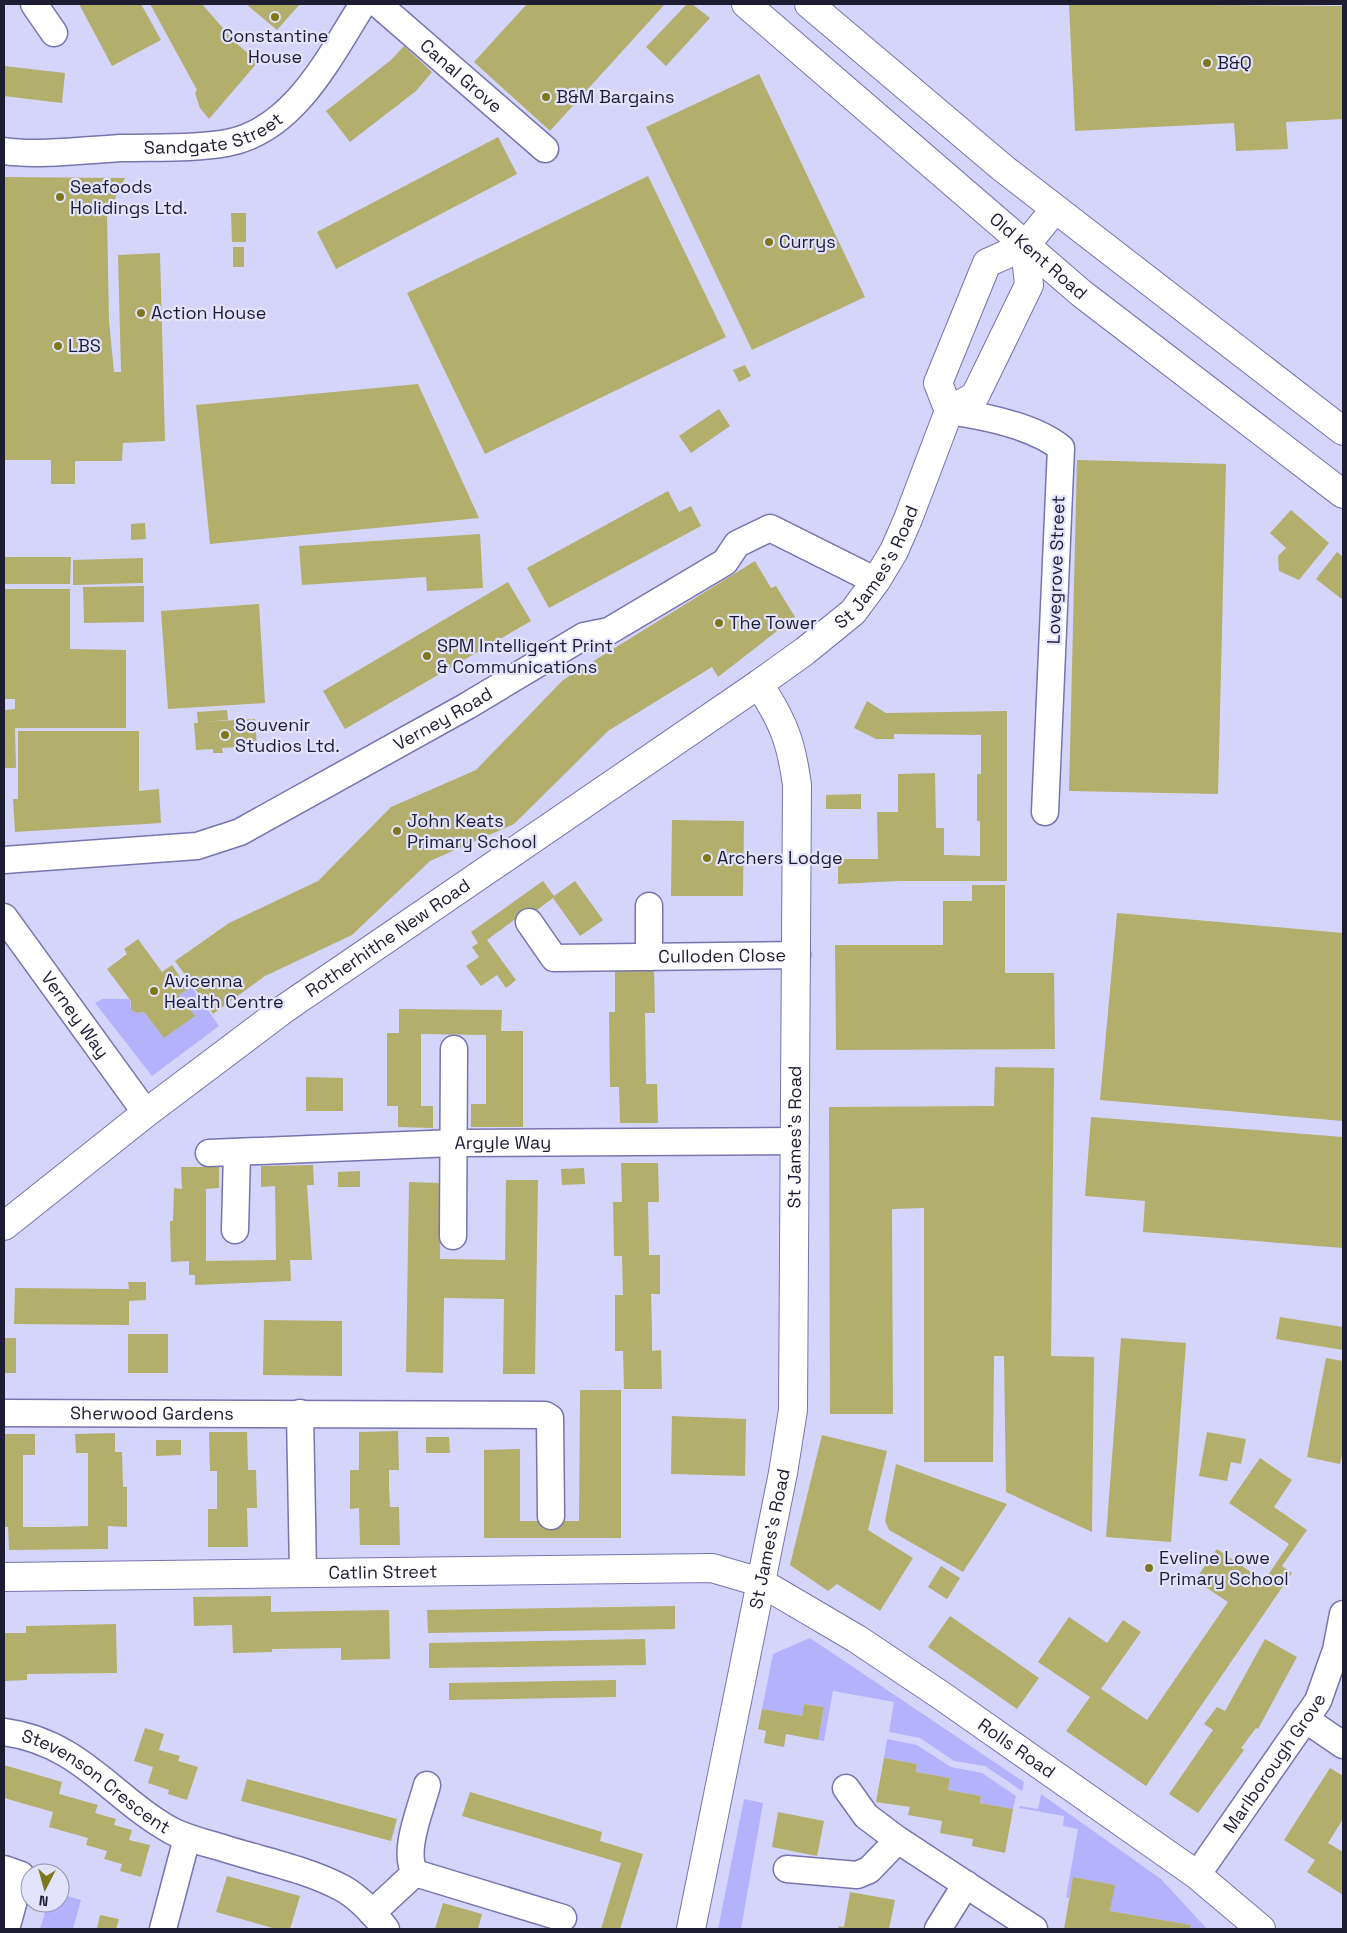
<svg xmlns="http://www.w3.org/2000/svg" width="1347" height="1933" viewBox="0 0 1347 1933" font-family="'Space Grotesk',sans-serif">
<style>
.green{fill:#b5b2fd}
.building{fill:#b2ae6c}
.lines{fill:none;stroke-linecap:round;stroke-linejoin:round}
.street-casing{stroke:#7774ae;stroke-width:29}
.secondary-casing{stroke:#7774ae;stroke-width:30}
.primary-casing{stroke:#7774ae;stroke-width:30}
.highway-casing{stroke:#7774ae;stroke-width:30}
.street{stroke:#fff;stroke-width:26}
.secondary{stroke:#fff;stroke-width:28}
.primary{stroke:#fff;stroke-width:28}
.highway{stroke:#fff;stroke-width:28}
.poi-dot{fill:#7e781d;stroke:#e3e3fd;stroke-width:2}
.labels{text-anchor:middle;stroke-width:4.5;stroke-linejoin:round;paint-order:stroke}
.poi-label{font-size:18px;fill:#1e1c33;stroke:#e3e3fd;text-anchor:start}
.street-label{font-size:18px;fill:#1e1c33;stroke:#e3e3fd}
</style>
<rect width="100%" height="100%" fill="#d5d5fb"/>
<g class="green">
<polygon points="191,986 219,1026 152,1076 95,1003 102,999 130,999 131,1010 137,1013 144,1012 164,1038 194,1016 179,995"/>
<polygon points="810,1638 1024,1782 1022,1791 985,1766 954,1761 920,1738 889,1732 894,1702 833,1691 824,1741 818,1740 824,1707 804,1704 802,1716 762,1709 773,1654"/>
<polygon points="887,1739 917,1745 951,1767 982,1773 1016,1796 1013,1809 980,1803 981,1796 948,1790 950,1778 916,1772 917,1764 884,1758"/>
<polygon points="1041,1794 1161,1879 1207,1929 1190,1929 1191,1925 1110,1911 1114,1885 1073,1877 1069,1898 1066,1897 1078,1829 1063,1826 1064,1816 1019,1808 1020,1806 1038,1809"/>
<polygon points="744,1799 763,1803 741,1929 718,1929"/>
<polygon points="60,1894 81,1900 73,1929 40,1929 48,1903 60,1903"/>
</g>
<g class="building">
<polygon points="79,4 141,4 161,40 112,66"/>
<polygon points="150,4 202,4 236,43 258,62 209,119 200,108 195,93 197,90"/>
<polygon points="246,4 300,4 277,30"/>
<polygon points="527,4 665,4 550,131 474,62"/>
<polygon points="687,4 692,4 710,18 666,66 646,47"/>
<polygon points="1069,4 1343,6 1343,119 1286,122 1288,149 1236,151 1234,123 1075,131"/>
<polygon points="404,46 432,72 416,91 350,142 326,111 391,60"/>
<polygon points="4,66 65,73 62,103 4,96"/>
<polygon points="759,74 865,297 752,350 646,127"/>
<polygon points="498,137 517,174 336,269 317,232"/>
<polygon points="648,176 726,337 485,454 407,293"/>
<polygon points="4,177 125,178 107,215 109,321 114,372 121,372 118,255 160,253 165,441 123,443 122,461 75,461 75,484 51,484 51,460 4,460"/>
<polygon points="231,213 246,213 246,242 232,242"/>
<rect x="233" y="247" width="11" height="20"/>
<polygon points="745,365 751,376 739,382 733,370"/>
<polygon points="418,384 479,518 210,544 196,405"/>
<polygon points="719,409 730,426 691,453 679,436"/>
<polygon points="1077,460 1226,464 1218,794 1069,791"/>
<polygon points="668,491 679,512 691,506 701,526 549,608 527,568"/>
<polygon points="1291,510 1329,543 1299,580 1279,571 1278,556 1286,548 1270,533"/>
<polygon points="145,523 146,539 131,540 131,524"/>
<polygon points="480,534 483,588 427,591 426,577 302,585 299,546"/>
<polygon points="1337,552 1343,557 1343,600 1316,579"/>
<polygon points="4,557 71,557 70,584 4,584"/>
<polygon points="143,558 143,583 73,585 73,560"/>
<polygon points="755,561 771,588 776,586 795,617 718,677 712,667 608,731 514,824 430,861 352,935 265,976 213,1014 175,961 229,923 318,881 391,807 476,770 563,680"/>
<polygon points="508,582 531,621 345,729 323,691"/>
<polygon points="144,586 144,622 84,623 83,587"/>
<polygon points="4,589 70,589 70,649 126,650 126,728 15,728 16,768 4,768 4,710 15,709 15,699 4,699"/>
<polygon points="259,604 265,703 168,709 161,611"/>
<polygon points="867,701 886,713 1007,711 1007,881 898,881 838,884 838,859 878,859 877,812 898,812 898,774 935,773 936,828 944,828 944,855 980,856 980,821 977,821 977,774 981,774 981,735 894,734 894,739 876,739 854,728"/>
<polygon points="227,710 228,720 201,722 255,719 257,746 222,748 223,753 213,753 213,749 196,750 194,723 198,723 197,712"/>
<polygon points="18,731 139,731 139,791 159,789 161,823 15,832 13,799 18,799"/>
<polygon points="861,794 861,809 826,809 826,795"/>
<polygon points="672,820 744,821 743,896 671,896"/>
<polygon points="543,881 554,896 575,881 603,920 580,936 553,898 533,913 529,909 487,940 516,980 506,988 497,975 481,986 466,966 479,957 472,947 478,943 471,932"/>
<polygon points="972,885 1005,885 1005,973 1054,973 1055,1049 836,1050 835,945 943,945 943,901 972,901"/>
<polygon points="1117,913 1343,933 1343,1121 1100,1100"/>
<polygon points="138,939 162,972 172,965 188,989 179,995 195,1016 164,1038 144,1012 137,1013 131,1010 131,1001 107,969 127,954 124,949"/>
<polygon points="654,970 655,1013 645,1013 646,1084 657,1084 658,1123 620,1123 619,1087 610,1087 609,1012 615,1012 615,971"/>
<polygon points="399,1009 502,1010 501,1031 523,1031 523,1127 471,1127 471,1104 486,1104 486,1035 421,1034 421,1106 433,1106 433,1128 398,1127 398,1106 387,1106 387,1033 399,1033"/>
<polygon points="995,1067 1054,1068 1051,1356 1094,1357 1092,1532 1006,1492 1004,1356 994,1356 993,1462 924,1462 924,1208 892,1209 893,1414 830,1414 829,1107 994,1106"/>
<polygon points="306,1077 343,1078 343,1111 306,1111"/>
<polygon points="1091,1117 1343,1137 1343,1248 1143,1232 1145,1201 1085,1196"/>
<polygon points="621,1163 658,1163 659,1202 648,1202 649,1255 660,1255 660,1294 651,1294 652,1331 652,1351 661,1350 662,1389 624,1389 623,1351 615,1351 615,1295 623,1295 622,1256 614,1256 613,1202 622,1202"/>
<polygon points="313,1165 314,1185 307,1185 312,1260 290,1260 291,1281 195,1285 195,1275 189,1275 189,1261 171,1262 170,1221 173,1221 174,1188 182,1189 181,1167 219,1167 219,1188 206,1189 206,1261 276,1260 275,1186 261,1187 261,1166"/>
<polygon points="584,1168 585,1184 562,1185 561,1169"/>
<polygon points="360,1171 360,1187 338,1187 338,1172"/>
<polygon points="506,1180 538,1180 535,1374 503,1374 504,1299 444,1298 443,1373 406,1372 409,1182 441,1183 440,1259 505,1260"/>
<polygon points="128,1282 146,1282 146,1300 129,1301 129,1325 14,1324 15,1288 129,1289"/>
<polygon points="1280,1317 1343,1327 1343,1350 1276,1339"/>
<polygon points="264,1320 342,1321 342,1376 263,1375"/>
<rect x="128" y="1334" width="40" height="39"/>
<rect x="4" y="1338" width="12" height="35"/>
<polygon points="1121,1338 1186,1343 1171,1542 1106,1537"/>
<polygon points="1326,1358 1343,1361 1343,1450 1340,1464 1307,1457"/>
<polygon points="580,1390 621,1390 621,1538 484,1538 484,1450 520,1449 520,1521 579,1521"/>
<polygon points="672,1416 746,1419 745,1476 671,1474"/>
<polygon points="398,1431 399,1470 389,1470 389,1489 390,1507 399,1507 400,1545 360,1545 359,1508 350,1509 350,1470 359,1470 359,1432"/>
<polygon points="209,1432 247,1432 248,1470 256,1470 257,1508 247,1508 248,1547 208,1547 208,1509 217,1509 217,1471 210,1471"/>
<polygon points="1207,1432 1246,1439 1241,1464 1231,1462 1227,1481 1199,1476"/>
<polygon points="115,1433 115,1452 122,1452 123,1487 127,1487 127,1527 108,1526 108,1549 9,1550 8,1527 4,1527 4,1434 35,1434 35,1455 23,1455 23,1527 56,1527 88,1526 88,1453 76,1453 75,1434"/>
<polygon points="822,1435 887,1451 868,1530 913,1558 880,1611 837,1584 828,1591 790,1565"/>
<polygon points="426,1437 449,1437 450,1453 426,1453"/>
<polygon points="156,1440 181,1440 181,1455 156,1456"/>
<polygon points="1260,1458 1292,1480 1274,1507 1307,1530 1282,1566 1292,1573 1146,1786 1066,1731 1090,1697 1038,1662 1069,1617 1107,1643 1123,1620 1141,1632 1101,1689 1147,1720 1228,1602 1195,1580 1217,1549 1264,1581 1289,1544 1229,1503"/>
<polygon points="896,1464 1007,1504 963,1572 889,1530 885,1521"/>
<polygon points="941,1566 960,1578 947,1599 928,1587"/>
<polygon points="271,1596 271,1612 389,1610 390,1659 341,1660 341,1648 272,1649 272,1652 233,1653 232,1625 194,1626 193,1597"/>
<polygon points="675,1606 675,1629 428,1633 427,1610"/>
<polygon points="950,1616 1039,1678 1017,1709 928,1647"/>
<polygon points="116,1624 117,1673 27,1674 27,1680 4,1681 4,1633 26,1633 26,1626"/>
<polygon points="645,1639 646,1665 429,1668 429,1643"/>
<polygon points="1265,1639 1297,1657 1258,1729 1256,1728 1241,1748 1244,1750 1198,1813 1169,1794 1213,1730 1204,1724 1217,1707 1225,1711"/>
<polygon points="616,1680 616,1697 449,1700 449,1683"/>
<polygon points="804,1704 824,1707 818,1740 786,1734 784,1747 764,1743 766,1731 758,1729 762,1709 802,1716"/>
<polygon points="145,1728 164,1734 159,1750 180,1756 178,1761 198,1767 187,1800 168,1794 169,1790 148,1783 153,1767 134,1761"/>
<polygon points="884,1758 917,1764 916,1772 950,1778 948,1790 981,1796 980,1803 1013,1809 1005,1853 972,1846 973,1839 940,1833 942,1821 908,1815 910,1807 876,1802"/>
<polygon points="4,1765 62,1782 59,1794 98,1805 95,1813 116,1819 114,1825 132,1830 129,1840 150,1845 141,1877 120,1871 122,1864 104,1859 107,1851 86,1845 88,1838 49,1827 53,1812 4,1798"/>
<polygon points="1330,1768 1343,1776 1343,1819 1328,1843 1343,1852 1343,1895 1307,1872 1315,1860 1284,1840"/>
<polygon points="247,1779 397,1819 391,1841 241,1801"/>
<polygon points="470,1792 602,1832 600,1841 643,1854 620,1929 601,1929 621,1863 462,1816"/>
<polygon points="778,1812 824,1821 817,1856 772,1847"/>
<polygon points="227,1876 300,1896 290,1929 276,1929 216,1912"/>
<polygon points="1073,1877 1115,1885 1110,1911 1191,1925 1190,1929 1064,1929"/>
<polygon points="850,1892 895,1900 889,1929 838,1929 839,1926 844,1927"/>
<polygon points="443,1903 482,1914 478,1929 435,1929"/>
<polygon points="100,1915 119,1919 116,1929 97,1929"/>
</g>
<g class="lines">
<defs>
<g id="street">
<polyline points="34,4 54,33"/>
<path id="s1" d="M378,4L545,149"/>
<path id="s2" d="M4,151C36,156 87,150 121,148C156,147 193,149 227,143C295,130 329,57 363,4"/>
<path d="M949,411C983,416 1034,426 1061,448L1045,812"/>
<path id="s3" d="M4,860L197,846L240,832L467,706L584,636L609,631L725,562L737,544L770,528L876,581"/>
<path id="s4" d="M4,917L146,1113"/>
<path id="s5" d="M529,922L554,958L797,955"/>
<polyline points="649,957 649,906"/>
<path id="s6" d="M209,1153L454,1143L795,1141"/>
<polyline points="235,1230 237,1152"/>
<polyline points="453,1236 454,1049"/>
<path id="s7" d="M4,1413L545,1415L550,1418L551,1516"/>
<polyline points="300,1413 303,1572"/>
<polyline points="1305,1719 1343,1745"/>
<path id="s8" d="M4,1732C80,1742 112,1798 172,1831C188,1839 206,1843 223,1848C260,1860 307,1869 342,1888C359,1897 374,1914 386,1929"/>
<polyline points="846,1788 866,1816 898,1840 1034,1929"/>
<polyline points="4,1869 21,1875 6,1929"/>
<polyline points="787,1869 857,1875 869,1870 898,1840"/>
<polyline points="415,1873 563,1918"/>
<path id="s9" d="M1197,1875L1318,1701L1336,1650L1343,1614"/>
<path d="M372,1913L415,1873C402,1851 421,1809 427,1785"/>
<polyline points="163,1929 187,1838"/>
<polyline points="938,1929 966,1884"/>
</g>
<g id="secondary">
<path id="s10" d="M4,1577L712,1568L760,1582L857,1639L942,1696L1197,1875L1261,1929"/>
<path id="s11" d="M691,1929L783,1473L793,1410L797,785C791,740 783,722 759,684"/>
</g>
<g id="primary">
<polyline points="949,411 938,383 987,263 1025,246 1055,209"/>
<path id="s12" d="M4,1226L146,1113L284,1009L759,684L805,651L853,612L876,581L894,551L908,519L949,411L975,396L1029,285L1025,246"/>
</g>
<g id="highway">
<path id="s13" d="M746,4L1081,293L1343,494"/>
<polyline points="809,4 1004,169 1343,431"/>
</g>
</defs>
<use href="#street" class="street-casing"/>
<use href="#secondary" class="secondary-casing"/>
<use href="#primary" class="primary-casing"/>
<use href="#highway" class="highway-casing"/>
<use href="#street" class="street"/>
<use href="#secondary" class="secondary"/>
<use href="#primary" class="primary"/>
<use href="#highway" class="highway"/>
</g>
<g class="poi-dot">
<circle cx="275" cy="17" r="5"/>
<circle cx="1207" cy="63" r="5"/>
<circle cx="546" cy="97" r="5"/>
<circle cx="60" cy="197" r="5"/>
<circle cx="769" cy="242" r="5"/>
<circle cx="141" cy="313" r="5"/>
<circle cx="58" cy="346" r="5"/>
<circle cx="719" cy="623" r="5"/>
<circle cx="427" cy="656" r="5"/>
<circle cx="225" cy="735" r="5"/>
<circle cx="397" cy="831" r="5"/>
<circle cx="707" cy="858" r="5"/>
<circle cx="154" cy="991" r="5"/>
<circle cx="1149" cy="1568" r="5"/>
</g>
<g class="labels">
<g class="poi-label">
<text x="275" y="42" text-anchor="middle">Constantine<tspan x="275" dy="21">House</tspan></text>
<text x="1217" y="69">B&amp;Q</text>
<text x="556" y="103">B&amp;M Bargains</text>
<text x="70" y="193">Seafoods<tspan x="70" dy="21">Holidings Ltd.</tspan></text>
<text x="779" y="248">Currys</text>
<text x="151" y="319">Action House</text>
<text x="68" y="352">LBS</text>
<text x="729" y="629">The Tower</text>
<text x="437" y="652">SPM Intelligent Print<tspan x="437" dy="21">&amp; Communications</tspan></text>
<text x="235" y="731">Souvenir<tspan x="235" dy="21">Studios Ltd.</tspan></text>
<text x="407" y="827">John Keats<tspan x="407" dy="21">Primary School</tspan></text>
<text x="717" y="864">Archers Lodge</text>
<text x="164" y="987">Avicenna<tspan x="164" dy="21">Health Centre</tspan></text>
<text x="1159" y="1564">Eveline Lowe<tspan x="1159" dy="21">Primary School</tspan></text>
</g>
<g class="street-label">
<text dy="6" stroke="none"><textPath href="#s1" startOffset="110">Canal Grove</textPath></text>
<text dy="6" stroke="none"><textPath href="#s2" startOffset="212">Sandgate Street</textPath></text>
<text dy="6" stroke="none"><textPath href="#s13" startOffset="386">Old Kent Road</textPath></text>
<text dy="6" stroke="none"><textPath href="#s12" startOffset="1099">St James's Road</textPath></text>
<text transform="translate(1056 570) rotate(-88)" y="6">Lovegrove Street</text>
<text dy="6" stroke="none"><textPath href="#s3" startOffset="471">Verney Road</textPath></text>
<text dy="6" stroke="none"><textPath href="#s12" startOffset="480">Rotherhithe New Road</textPath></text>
<text dy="6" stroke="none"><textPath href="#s5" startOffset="212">Culloden Close</textPath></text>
<text dy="6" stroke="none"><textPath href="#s4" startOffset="121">Verney Way</textPath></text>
<text dy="6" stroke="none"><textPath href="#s11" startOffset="802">St James's Road</textPath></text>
<text dy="6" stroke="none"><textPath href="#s6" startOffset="294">Argyle Way</textPath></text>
<text dy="6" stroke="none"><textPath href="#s7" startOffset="148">Sherwood Gardens</textPath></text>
<text dy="6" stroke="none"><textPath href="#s11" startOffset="398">St James's Road</textPath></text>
<text dy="6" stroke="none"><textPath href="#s10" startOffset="379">Catlin Street</textPath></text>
<text dy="6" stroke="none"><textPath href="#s10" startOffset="1064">Rolls Road</textPath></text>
<text dy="6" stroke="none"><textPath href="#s9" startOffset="136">Marlborough Grove</textPath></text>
<text dy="6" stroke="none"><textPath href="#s8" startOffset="106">Stevenson Crescent</textPath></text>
</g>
</g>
<rect width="1347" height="1933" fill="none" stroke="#1e1c33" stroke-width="10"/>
<g transform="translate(45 1888) rotate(186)"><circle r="24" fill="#e3e3fd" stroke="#9493ac"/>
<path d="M0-4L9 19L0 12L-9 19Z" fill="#7e781d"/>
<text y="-8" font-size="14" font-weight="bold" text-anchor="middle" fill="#1e1c33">N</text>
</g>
</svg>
